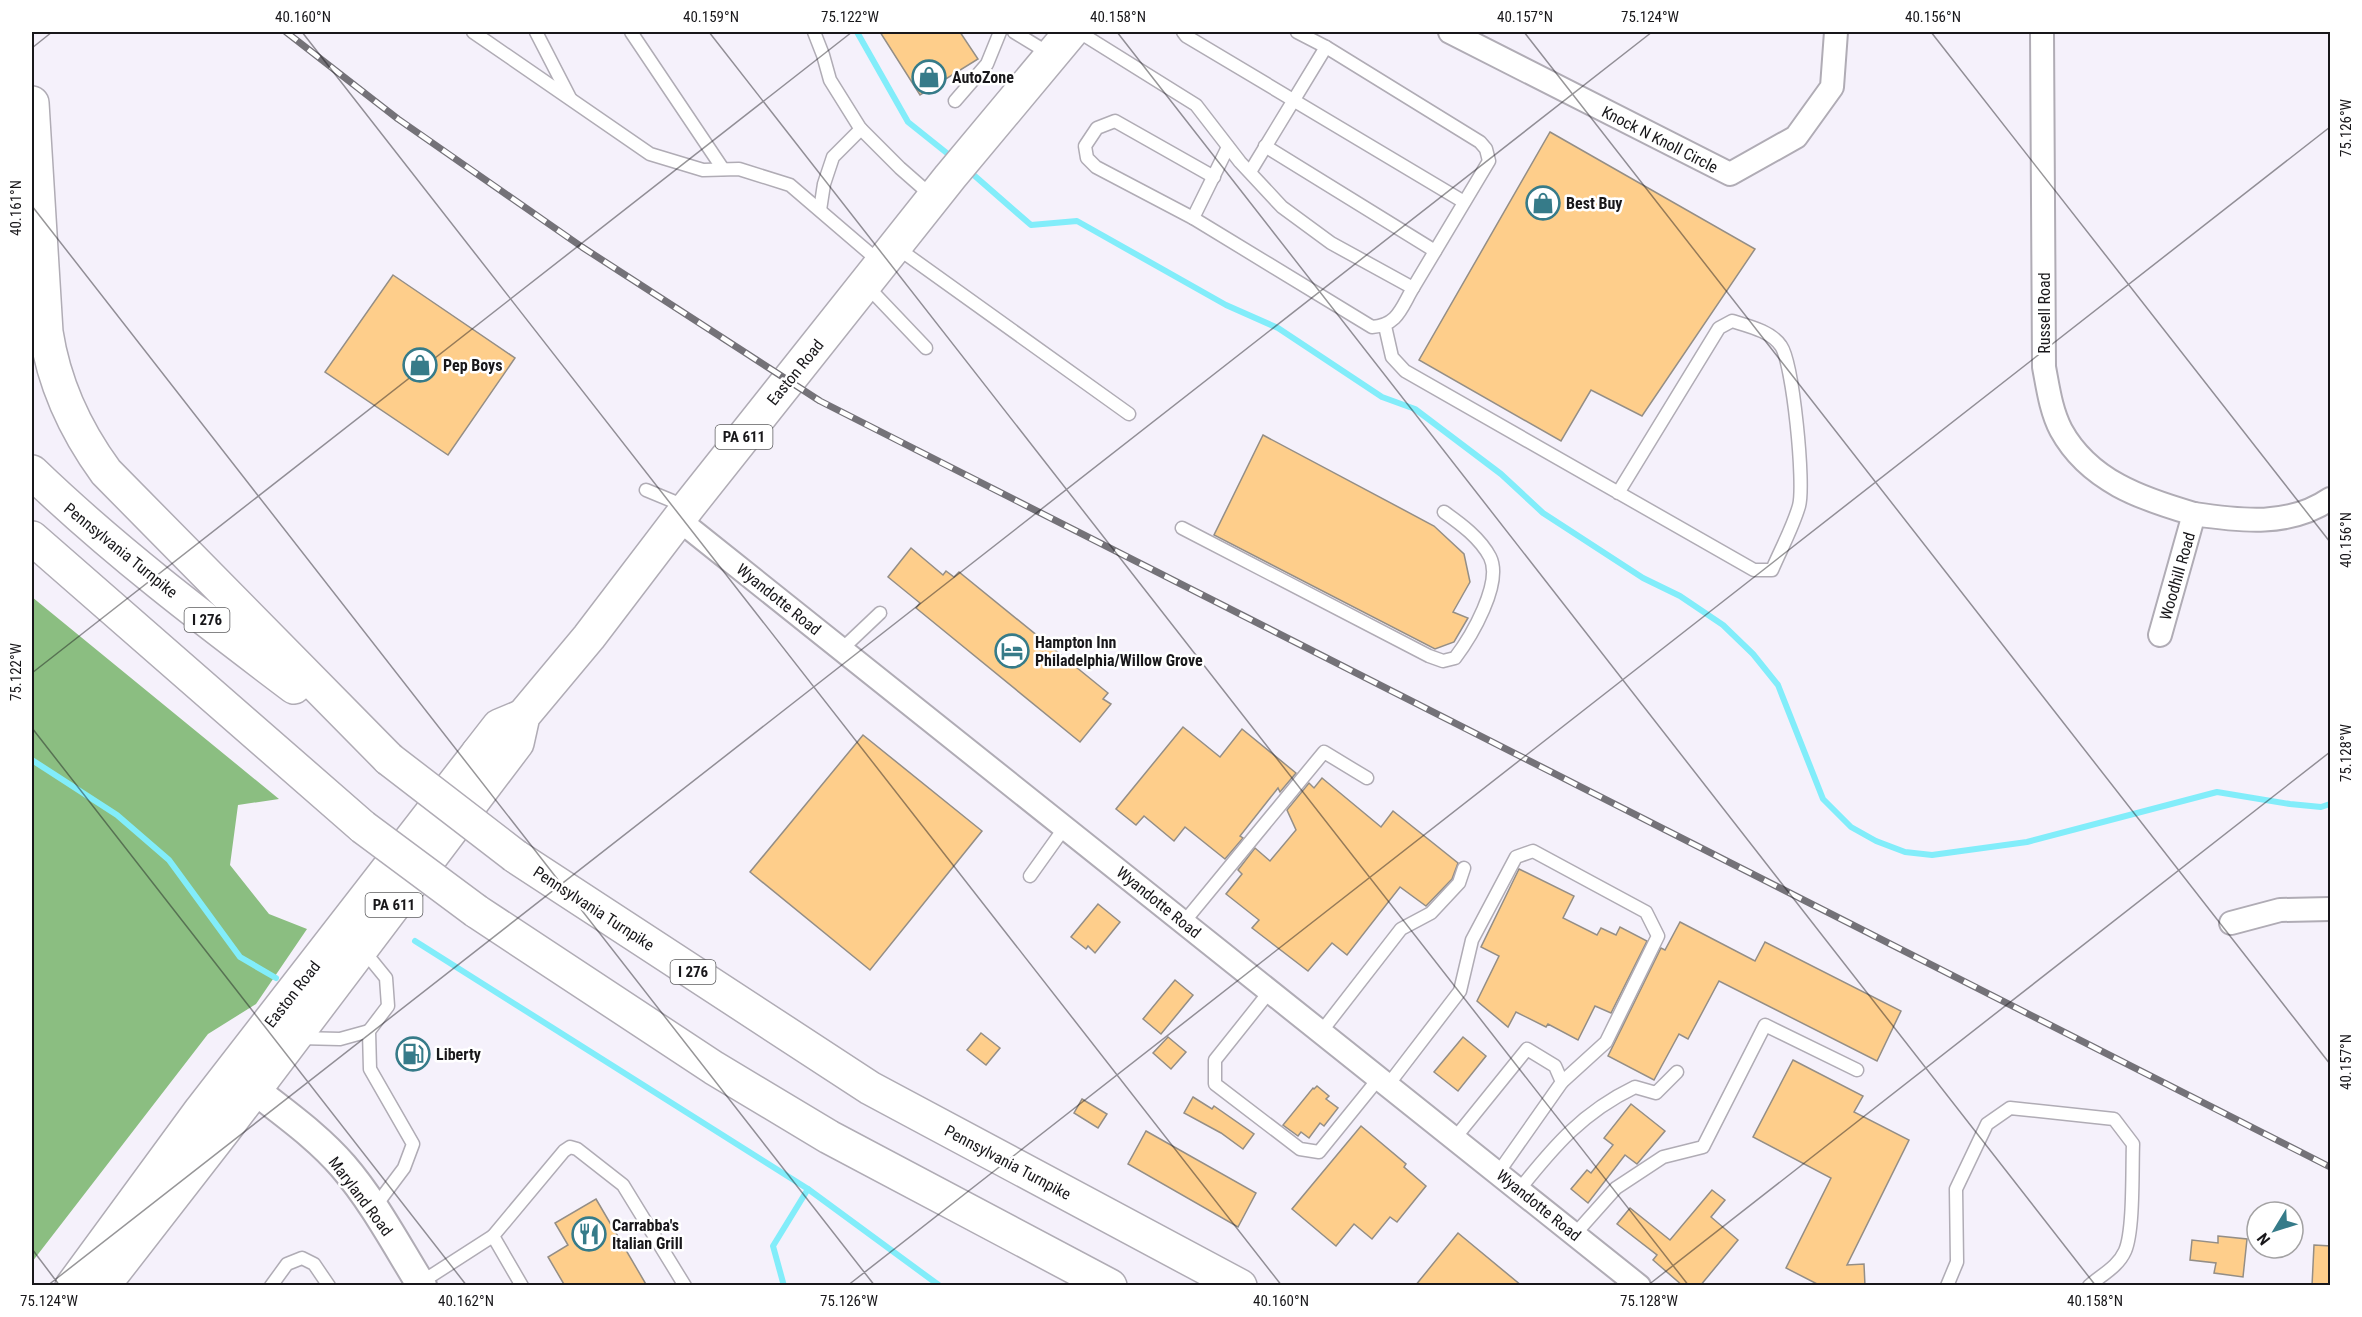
<svg xmlns="http://www.w3.org/2000/svg" width="2362" height="1317" viewBox="0 0 2362 1317" font-family="'Roboto Condensed',sans-serif">
<style>
.forest{fill:#8bbe81}
.lines{fill:none;stroke-linecap:round;stroke-linejoin:round}
.stream{stroke:#82edfa;stroke-width:6}
.building{fill:#fece8b;stroke:#948e86;stroke-width:1.5}
.service-casing{stroke:#b0acb5;stroke-width:15}
.minor-casing{stroke:#b0acb5;stroke-width:26}
.tertiary-casing{stroke:#b0acb5;stroke-width:32}
.primary-casing{stroke:#b0acb5;stroke-width:36}
.trunk-casing{stroke:#b0acb5;stroke-width:36}
.motorway-casing{stroke:#b0acb5;stroke-width:36}
.service{stroke:#fff;stroke-width:12}
.minor{stroke:#fff;stroke-width:22}
.tertiary{stroke:#fff;stroke-width:28}
.primary{stroke:#fff;stroke-width:33}
.trunk{stroke:#fff;stroke-width:33}
.motorway{stroke:#fff;stroke-width:33}
.rail-casing{stroke:#747278;stroke-width:7}
.rail{stroke:#fff;stroke-width:4.5;stroke-dasharray:14;stroke-linecap:butt}
.motorway-bridge-casing{stroke:#b0acb5;stroke-width:36;stroke-linecap:butt}
.motorway-bridge{stroke:#fff;stroke-width:33}
.ticks{fill:none;stroke:#18171a;stroke-width:1.5;stroke-opacity:0.45}
.labels{text-anchor:middle;stroke-width:5;stroke-linejoin:round;paint-order:stroke}
.shield{fill:#fff;stroke:#5d5d5f;stroke-width:1.5}
.shield-label{font-size:15px;font-weight:bold;fill:#18171a}
.poi-label{font-size:16px;font-weight:bold;fill:#18171a;stroke:#fff;text-anchor:start}
.street-label{font-size:16px;fill:#18171a;stroke:#fff}
.neatline{fill:none;stroke:#18171a;stroke-width:2}
.ticks-label{font-size:15px;text-anchor:middle;fill:#18171a}
</style>
<rect width="100%" height="100%" fill="#f5f1fb"/>
<polygon class="forest" points="32,597 279,799 238,805 230,865 269,914 307,929 256,1004 208,1034 32,1262"/>
<g class="lines">
<g class="stream">
<polyline points="857,32 908,122 953,158"/>
<polyline points="968,170 1031,225 1077,221 1226,305 1278,328 1382,397 1415,409 1501,474 1543,513 1643,578 1680,596 1723,625 1753,654 1778,685 1823,799 1851,827 1876,841 1905,852 1932,855 2027,842 2217,792 2290,804 2321,807 2330,804"/>
<polyline points="32,760 117,815 169,860 240,957 276,978"/>
<polyline points="415,941 808,1189 940,1286"/>
<polyline points="784,1286 773,1246 808,1189"/>
</g>
</g>
<g class="building">
<polygon points="880,32 960,32 978,59 920,95"/>
<polygon points="1550,132 1755,249 1642,416 1591,390 1561,441 1419,360"/>
<polygon points="393,275 515,358 448,455 325,372"/>
<polygon points="1263,435 1434,526 1464,554 1470,582 1453,612 1468,618 1454,642 1435,649 1214,535"/>
<polygon points="911,548 943,575 946,571 954,577 959,572 1108,693 1103,699 1111,704 1080,742 916,608 920,603 888,577"/>
<polygon points="1183,727 1220,757 1242,729 1296,773 1280,792 1278,788 1240,836 1243,838 1225,859 1185,827 1174,841 1144,816 1136,825 1116,809"/>
<polygon points="863,735 982,831 870,970 750,872"/>
<polygon points="1322,778 1381,827 1393,811 1458,863 1452,879 1426,906 1400,887 1347,955 1332,943 1308,971 1252,928 1259,920 1226,894 1242,874 1238,870 1255,848 1270,861 1296,830 1287,810 1309,783 1314,788"/>
<polygon points="1519,869 1574,896 1563,918 1597,935 1601,928 1616,935 1620,927 1647,941 1611,1013 1595,1006 1578,1040 1548,1024 1546,1027 1516,1012 1508,1027 1477,1001 1499,956 1481,947"/>
<polygon points="1098,904 1120,922 1095,953 1088,946 1086,949 1071,937"/>
<polygon points="1680,922 1755,961 1765,942 1901,1011 1877,1061 1719,981 1688,1039 1679,1034 1654,1080 1608,1056 1661,948 1665,950"/>
<polygon points="1175,980 1193,995 1161,1034 1143,1019"/>
<polygon points="981,1033 1000,1048 986,1065 967,1050"/>
<polygon points="1168,1037 1186,1052 1171,1069 1153,1053"/>
<polygon points="1463,1037 1486,1056 1458,1091 1434,1072"/>
<polygon points="1793,1060 1863,1096 1854,1112 1909,1140 1847,1265 1864,1264 1865,1286 1821,1286 1786,1268 1831,1178 1753,1137"/>
<polygon points="1317,1086 1329,1096 1326,1099 1338,1108 1324,1126 1320,1123 1309,1138 1301,1132 1298,1136 1283,1125 1313,1088 1314,1089"/>
<polygon points="1193,1097 1212,1109 1214,1106 1254,1134 1243,1149 1221,1133 1184,1113"/>
<polygon points="1082,1099 1107,1114 1098,1128 1074,1113"/>
<polygon points="1631,1104 1665,1131 1637,1164 1625,1155 1588,1203 1571,1189 1587,1170 1591,1173 1613,1145 1604,1138"/>
<polygon points="1361,1126 1406,1164 1404,1167 1426,1186 1397,1222 1390,1217 1372,1239 1354,1224 1336,1246 1292,1209"/>
<polygon points="1146,1131 1256,1193 1238,1227 1128,1164"/>
<polygon points="1712,1190 1725,1200 1711,1217 1738,1240 1700,1286 1683,1286 1653,1260 1657,1255 1617,1224 1630,1208 1670,1240"/>
<polygon points="596,1199 647,1286 565,1286 548,1257 568,1245 555,1223"/>
<polygon points="1458,1233 1522,1286 1415,1286"/>
<polygon points="2218,1236 2247,1239 2243,1277 2214,1273 2216,1263 2190,1260 2192,1240 2218,1243"/>
<polygon points="2314,1245 2331,1246 2331,1286 2312,1286"/>
</g>
<g class="lines">
<defs>
<g id="service">
<polyline points="473,32 650,154 703,170 739,169 790,185 881,263"/>
<polyline points="536,32 570,98"/>
<polyline points="631,32 723,169"/>
<polyline points="814,32 823,55 830,80 860,128 900,168 933,197"/>
<polyline points="1014,32 1050,54"/>
<polyline points="1079,32 1196,105 1240,162 1282,207 1331,243 1413,288 1489,161 1486,149 1480,142 1326,47 1250,172"/>
<polyline points="1183,32 1186,36 1464,202"/>
<polyline points="1297,32 1326,47"/>
<polyline points="955,101 987,64 1000,32"/>
<polyline points="1265,146 1435,251"/>
<path d="M1228,147L1193,218L1372,327C1398,325 1401,308 1413,288"/>
<polyline points="820,210 824,184 833,157 861,129"/>
<polyline points="1193,218 1096,167 1087,158 1085,146 1097,128 1115,121 1214,177"/>
<polyline points="896,247 1129,414"/>
<polyline points="866,285 926,348"/>
<path d="M1385,326L1392,357L1405,371L1754,570H1772C1781,549 1793,527 1799,506C1805,485 1793,363 1781,346C1771,331 1748,326 1732,321L1719,328L1618,493"/>
<polyline points="646,490 687,507"/>
<path d="M1182,528L1429,656L1443,661L1455,658C1471,637 1503,583 1490,557C1480,538 1461,524 1444,512"/>
<polyline points="842,649 880,613"/>
<polyline points="1030,876 1065,827"/>
<polyline points="1184,922 1324,752 1367,778"/>
<polyline points="364,951 386,978 388,1006 369,1031 370,1069 413,1144 404,1168 374,1208"/>
<polyline points="1270,991 1215,1060 1215,1084 1300,1149 1319,1152 1379,1078"/>
<polyline points="1321,1032 1401,929 1431,913 1459,883 1464,868"/>
<polyline points="299,1038 340,1039 369,1031"/>
<polyline points="1388,1085 1460,991 1472,940 1516,857 1533,851 1646,912 1658,936 1606,1042 1562,1082"/>
<polyline points="1455,1138 1527,1049 1555,1066 1562,1082 1498,1173"/>
<path d="M1519,1190C1554,1146 1583,1112 1635,1087L1656,1093L1677,1072"/>
<polyline points="1575,1234 1616,1188 1663,1157 1703,1147 1765,1025 1857,1070"/>
<polyline points="493,1236 564,1151 570,1147 577,1149 623,1185 685,1286"/>
<polyline points="420,1283 493,1236 522,1286"/>
<polyline points="271,1286 287,1264 302,1258 314,1264 329,1286"/>
<path d="M1947,1286L1957,1262L1956,1189L1987,1124L2010,1108L2114,1119L2133,1144C2132,1168 2134,1231 2125,1251C2118,1267 2101,1275 2089,1286"/>
</g>
<g id="minor">
<polyline points="1450,32 1730,174 1796,137 1832,87 1836,32"/>
<path d="M2042,32L2044,367C2048,388 2051,411 2061,430C2089,481 2142,499 2194,514"/>
<polyline points="678,519 1639,1286"/>
<path d="M2160,635L2194,514C2241,521 2289,527 2330,499"/>
<polyline points="2231,923 2280,910 2330,909"/>
</g>
<path id="tertiary" d="M238,1076C273,1106 313,1131 343,1166C374,1202 397,1246 422,1286"/>
<polyline id="primary" points="478,753 499,726 523,716"/>
<g id="trunk">
<polyline points="72,1286 201,1110 478,753"/>
<polyline points="103,1286 225,1129 517,743 523,716 589,637 688,507 950,177 1071,32"/>
</g>
<g id="motorway">
<path d="M32,103L46,332C54,384 76,431 106,472L389,759"/>
<path d="M32,472C113,550 204,619 294,687"/>
<polyline points="32,538 363,827"/>
<polyline points="515,856 870,1088 1240,1286"/>
<polyline points="476,911 714,1068 829,1137 1110,1286"/>
</g>
</defs>
<use href="#service" class="service-casing"/>
<use href="#minor" class="minor-casing"/>
<use href="#tertiary" class="tertiary-casing"/>
<use href="#primary" class="primary-casing"/>
<use href="#trunk" class="trunk-casing"/>
<use href="#motorway" class="motorway-casing"/>
<use href="#service" class="service"/>
<use href="#minor" class="minor"/>
<use href="#tertiary" class="tertiary"/>
<use href="#primary" class="primary"/>
<use href="#trunk" class="trunk"/>
<use href="#motorway" class="motorway"/>
<defs>
<polyline id="rail" points="286,32 398,119 582,247 820,401 2330,1167"/>
</defs>
<use href="#rail" class="rail-casing"/>
<use href="#rail" class="rail"/>
<defs>
<g id="motorway-bridge">
<polyline points="389,759 515,856"/>
<polyline points="363,827 476,911"/>
</g>
</defs>
<use href="#motorway-bridge" class="motorway-bridge-casing"/>
<use href="#motorway-bridge" class="motorway-bridge"/>
</g>
<path class="ticks" d="M302,32L1282,1286M709,32L1689,1286M1117,32L2096,1286M1524,32L2330,1064M1931,32L2330,542M32,48L52,32M32,206L875,1286M32,673L852,32M32,728L467,1286M32,1249L60,1286M47,1286L1652,32M847,1286L2330,127M1647,1286L2330,752"/>
<defs>
<symbol id="shop-ring" viewBox="-11 -11 22 22"><circle r="9.5" fill="#fff" stroke="#367b89" stroke-width="1.5"/><path d="M-5-2.5h2.3a2.7 3.5 0 0 1 5.4 0H5L5.5 6h-11ZM-1.5-2.5h3a1.5 2.3 0 0 0-3 0Z" fill="#367b89"/></symbol>
<symbol id="hotel-ring" viewBox="-11 -11 22 22"><circle r="9.5" fill="#fff" stroke="#367b89" stroke-width="1.5"/><path d="M-6-4.5h1.5V1H6V5H4.5V3h-9V5H-6ZM-4 0a1.8 1.8 0 1 1 3.6 0ZM.5 0V-2.5h3Q6-2.5 6 0Z" fill="#367b89"/></symbol>
<symbol id="fuel-ring" viewBox="-11 -11 22 22"><circle r="9.5" fill="#fff" stroke="#367b89" stroke-width="1.5"/><path d="M-5.5-6h7V0h2V4h1.3V-2.5L3-4.5l.8-.8L6-3V5H2.5V1h-1V6h-7ZM-4.2-4.7v3.2H.2V-4.7Z" fill="#367b89"/></symbol>
<symbol id="restaurant-ring" viewBox="-11 -11 22 22"><circle r="9.5" fill="#fff" stroke="#367b89" stroke-width="1.5"/><path d="M-5-6h1v4h1v-4h1v4h1v-4h1v5L-1.5 .5V6h-2V.5L-5-1ZM5-6V6H3V1.5H1.5Q1.5-4 5-6Z" fill="#367b89"/></symbol>
</defs>
<g fill-rule="evenodd">
<use href="#shop-ring" x="910" y="58" width="38" height="38"/>
<use href="#shop-ring" x="1524" y="184" width="38" height="38"/>
<use href="#shop-ring" x="401" y="346" width="38" height="38"/>
<use href="#hotel-ring" x="993" y="632" width="38" height="38"/>
<use href="#fuel-ring" x="394" y="1035" width="38" height="38"/>
<use href="#restaurant-ring" x="570" y="1215" width="38" height="38"/>
</g>
<g class="labels">
<g class="shield">
<rect x="715.5" y="425" width="57" height="24" rx="4.5"/>
<rect x="184.5" y="608" width="45" height="24" rx="4.5"/>
<rect x="365.5" y="893" width="57" height="24" rx="4.5"/>
<rect x="670.5" y="960" width="45" height="24" rx="4.5"/>
</g>
<g class="shield-label">
<text x="744" y="442">PA 611</text>
<text x="207" y="625">I 276</text>
<text x="394" y="910">PA 611</text>
<text x="693" y="977">I 276</text>
</g>
<g class="poi-label">
<text x="952" y="83">AutoZone</text>
<text x="1566" y="209">Best Buy</text>
<text x="443" y="371">Pep Boys</text>
<text x="1035" y="648">Hampton Inn<tspan x="1035" dy="18">Philadelphia/Willow Grove</tspan></text>
<text x="436" y="1060">Liberty</text>
<text x="612" y="1231">Carrabba's<tspan x="612" dy="18">Italian Grill</tspan></text>
</g>
<g class="street-label">
<text transform="translate(1660 139) rotate(27)" y="6">Knock N Knoll Circle</text>
<text transform="translate(2044 313) rotate(-90)" y="6">Russell Road</text>
<text transform="translate(795 372) rotate(-51)" y="6">Easton Road</text>
<text transform="translate(121 550) rotate(39)" y="6">Pennsylvania Turnpike</text>
<text transform="translate(2177 576) rotate(-74)" y="6">Woodhill Road</text>
<text transform="translate(779 599) rotate(39)" y="6">Wyandotte Road</text>
<text transform="translate(1159 902) rotate(39)" y="6">Wyandotte Road</text>
<text transform="translate(594 908) rotate(33)" y="6">Pennsylvania Turnpike</text>
<text transform="translate(292 994) rotate(-52)" y="6">Easton Road</text>
<text transform="translate(1008 1162) rotate(28)" y="6">Pennsylvania Turnpike</text>
<text transform="translate(361 1196) rotate(53)" y="6">Maryland Road</text>
<text transform="translate(1539 1205) rotate(39)" y="6">Wyandotte Road</text>
</g>
</g>
<rect width="2362" height="1317" fill="none" stroke="#ffffff" stroke-width="66"/>
<g transform="translate(2275 1230) rotate(232)"><circle r="28" fill="#ffffff" stroke="#a3a2a3" stroke-width="1.5"/>
<path d="M0-4.5L10 22L0 15L-10 22Z" fill="#367b89"/>
<text y="-9" font-size="16" font-weight="bold" text-anchor="middle" fill="#18171a">N</text>
</g>
<rect x="33" y="33" width="2296" height="1251" class="neatline"/>
<g class="ticks-label">
<text x="303" y="22">40.160°N</text>
<text x="711" y="22">40.159°N</text>
<text x="850" y="22">75.122°W</text>
<text x="1118" y="22">40.158°N</text>
<text x="1525" y="22">40.157°N</text>
<text x="1650" y="22">75.124°W</text>
<text x="1933" y="22">40.156°N</text>
<text transform="translate(2346 128) rotate(-90)" y="5">75.126°W</text>
<text transform="translate(16 208) rotate(-90)" y="5">40.161°N</text>
<text transform="translate(2346 540) rotate(-90)" y="5">40.156°N</text>
<text transform="translate(16 672) rotate(-90)" y="5">75.122°W</text>
<text transform="translate(2346 753) rotate(-90)" y="5">75.128°W</text>
<text transform="translate(2346 1062) rotate(-90)" y="5">40.157°N</text>
<text x="49" y="1306">75.124°W</text>
<text x="466" y="1306">40.162°N</text>
<text x="849" y="1306">75.126°W</text>
<text x="1281" y="1306">40.160°N</text>
<text x="1649" y="1306">75.128°W</text>
<text x="2095" y="1306">40.158°N</text>
</g>
</svg>
